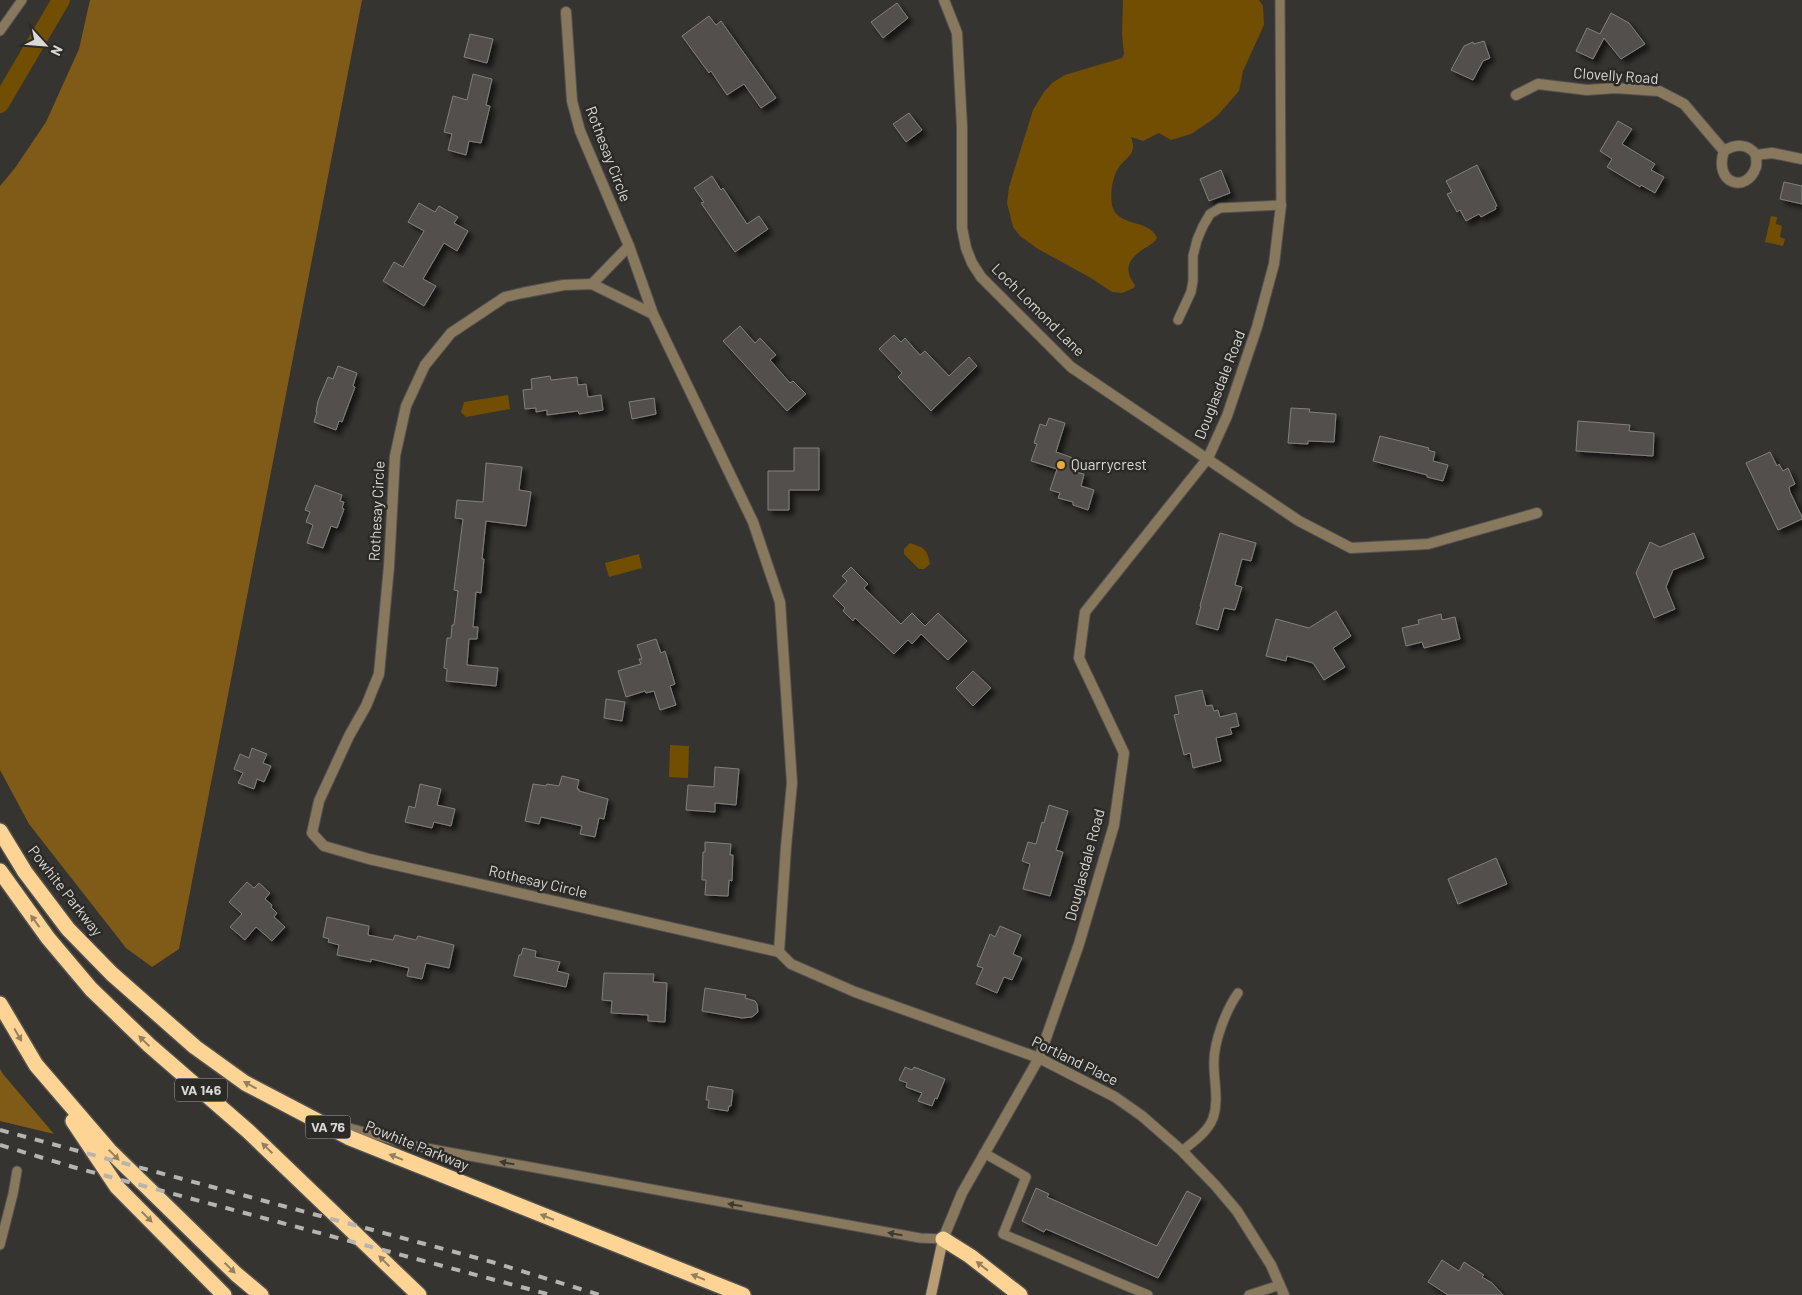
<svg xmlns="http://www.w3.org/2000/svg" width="1802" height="1295" viewBox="0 0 1802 1295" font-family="Barlow,sans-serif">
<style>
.forest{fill:#7f5b17}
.water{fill:#724e02}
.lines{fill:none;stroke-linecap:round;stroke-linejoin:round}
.canal{stroke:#724e02;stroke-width:18}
.building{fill:#52504d;stroke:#82807d;filter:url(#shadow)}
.lane-casing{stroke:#53524f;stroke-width:11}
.street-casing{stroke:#53524f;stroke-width:12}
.secondary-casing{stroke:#53524f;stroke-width:12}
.highway-casing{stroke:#53524f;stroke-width:18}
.lane{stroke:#88785e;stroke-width:9}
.street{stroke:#88785e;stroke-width:10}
.secondary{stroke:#b89d74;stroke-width:10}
.highway{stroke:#fed494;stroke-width:15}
.rail{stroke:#b5b4b1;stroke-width:4;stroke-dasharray:9 9;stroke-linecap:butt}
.oneway{fill:#947f5e}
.oneway2{fill:#3e3a32}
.poi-dot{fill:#e9ab38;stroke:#2b2a27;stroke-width:2}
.labels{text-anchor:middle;stroke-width:5;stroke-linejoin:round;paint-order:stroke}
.shield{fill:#2b2a27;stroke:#a6a4a2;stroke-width:1}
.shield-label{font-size:14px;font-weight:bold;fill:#dad9d7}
.street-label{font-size:15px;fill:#dad9d7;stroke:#2b2a27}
.poi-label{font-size:15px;fill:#dad9d7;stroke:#2b2a27;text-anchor:start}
</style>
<defs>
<filter id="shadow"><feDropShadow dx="4.5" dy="4.5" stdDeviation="2.5" flood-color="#0009"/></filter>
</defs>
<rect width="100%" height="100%" fill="#353431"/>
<g class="forest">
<polygon points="90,0 362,0 179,949 152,967 126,948 29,824 0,770 0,186 15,168 46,122 79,49"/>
<polygon points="0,1069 3,1074 54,1134 0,1121"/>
</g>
<g class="water">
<path d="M1123,0H1259L1263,6L1264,25L1243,71L1239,91L1218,115L1212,120L1191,134L1171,140L1159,133L1143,141L1131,137C1133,142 1134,147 1132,152C1129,158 1122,162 1119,167C1112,177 1110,194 1112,205C1117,228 1149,218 1157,238C1154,243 1150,245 1145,248C1128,259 1123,269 1135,285L1134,288L1122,293L1112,292L1091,278L1038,249L1020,236L1013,227L1007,203L1009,187L1033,110L1044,92L1052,83L1065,75L1122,58L1124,54L1122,35Z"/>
<polygon points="1771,216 1777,217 1776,224 1782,226 1780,237 1785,239 1783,246 1765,242"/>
<polygon points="508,395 510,409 466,417 461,412 464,402"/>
<path d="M910,543C924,548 927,548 930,564L924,569H919L904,554V549Z"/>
<polygon points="639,554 642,568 609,577 605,563"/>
<polygon points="670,745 689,746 688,778 669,777"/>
</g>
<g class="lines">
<polyline class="canal" points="0,104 61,0"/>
</g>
<g class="building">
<polygon points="897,3 908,18 883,38 871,22"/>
<polygon points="1611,13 1629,23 1645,44 1621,59 1604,38 1593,59 1576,51 1587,28 1600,34"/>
<polygon points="709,16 716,25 721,21 776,98 761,108 744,84 727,95 711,71 709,73 682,36"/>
<polygon points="470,34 493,39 487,63 464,57"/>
<polygon points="1484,41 1490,58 1483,61 1473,80 1451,70 1464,46 1473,42 1474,44"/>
<polygon points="473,74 492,79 486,105 490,106 481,143 469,141 466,155 448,150 452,134 444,132 453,96 467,100"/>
<polygon points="909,113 922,130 906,142 893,124"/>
<polygon points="1618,121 1632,129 1622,144 1655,164 1651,170 1664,177 1655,193 1641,185 1640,187 1607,167 1612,159 1600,151"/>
<polygon points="1477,165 1497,206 1495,207 1496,209 1481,217 1479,214 1466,221 1460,210 1457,212 1447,194 1452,192 1446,181"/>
<polygon points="1221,170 1230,193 1209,201 1200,179"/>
<polygon points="712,176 721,190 723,188 747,224 759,216 768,229 735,252 701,203 704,202 694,188"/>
<polygon points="1784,182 1802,186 1802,204 1780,199"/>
<polygon points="419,203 435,212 439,206 458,217 454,223 468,231 457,251 444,243 423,279 436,286 424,306 383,281 394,262 403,267 424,231 408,222"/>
<polygon points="740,326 755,343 760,338 776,355 770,360 790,383 793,381 806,394 787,411 723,341"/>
<polygon points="894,335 901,342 905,338 920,355 925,351 949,376 969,357 977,366 931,411 898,377 902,373 879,349"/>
<polygon points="338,366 357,373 353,386 355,387 342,422 339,421 336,430 314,422 317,412 316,412 318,401 328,377 333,379"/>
<polygon points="550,376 551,380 577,377 578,385 586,384 588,397 601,395 603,410 579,414 578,411 547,415 547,410 536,412 536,408 525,409 523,390 532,389 531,379"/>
<polygon points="654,398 656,414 632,419 629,402"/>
<polygon points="1291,408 1310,409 1309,412 1336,414 1334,442 1308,441 1308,444 1288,443"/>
<polygon points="1049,418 1065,423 1056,452 1079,460 1075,472 1084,474 1081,486 1094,490 1088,510 1073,505 1073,502 1058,498 1060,493 1050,490 1057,469 1031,461 1037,444 1034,443 1040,424 1046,426"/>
<polygon points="1578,421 1630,425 1629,431 1654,433 1653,456 1576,451"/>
<polygon points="1380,436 1429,448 1428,450 1435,452 1433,461 1448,465 1443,481 1427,477 1427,475 1373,461"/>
<polygon points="794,448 819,448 819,490 789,490 789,510 768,510 768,471 794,471"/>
<polygon points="1770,452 1777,466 1779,464 1783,471 1788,468 1795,484 1789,487 1790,492 1802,517 1802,519 1778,530 1746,463"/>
<polygon points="486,463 522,467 519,490 531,492 526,526 486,521 482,559 484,559 481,593 476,592 473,627 478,627 477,639 469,639 467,665 498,668 496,686 446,681 447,669 444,668 447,638 451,638 452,625 454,625 458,591 454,590 463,519 455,518 457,500 483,502"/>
<polygon points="315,485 342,495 340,501 344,502 342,508 344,509 337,528 331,526 323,548 307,543 313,525 306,522 310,512 305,510"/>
<polygon points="1220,533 1256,543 1251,561 1242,559 1235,585 1242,587 1235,610 1224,608 1218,630 1196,624 1201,606 1200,606"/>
<polygon points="1694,533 1704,558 1673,570 1666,587 1675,609 1654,618 1636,573 1650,542 1660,547"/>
<polygon points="851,567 868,584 864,588 901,624 912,613 925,626 938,613 967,641 948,660 921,634 912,644 908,640 894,654 855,618 853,621 843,611 845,608 833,596 847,581 842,576"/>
<polygon points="1336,611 1351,636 1333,648 1345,667 1324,680 1313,663 1287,656 1286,661 1266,656 1276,619 1309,628"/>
<polygon points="1441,614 1442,620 1455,617 1460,639 1424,648 1422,642 1406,646 1402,628 1419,624 1418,620"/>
<polygon points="656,639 661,653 665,651 675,684 670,686 676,705 660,710 654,691 646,693 645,691 626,697 618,671 641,664 639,659 642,659 637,645"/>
<polygon points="973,671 991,688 973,706 956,688"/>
<polygon points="1202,690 1206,706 1212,705 1214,711 1218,710 1220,717 1236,713 1239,726 1230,728 1232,734 1216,738 1221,761 1193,768 1190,753 1184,755 1174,715 1179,714 1175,696"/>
<polygon points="606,699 625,702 622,721 604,718"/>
<polygon points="252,748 267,754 263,763 271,766 264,782 257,779 254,789 238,783 243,773 234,769 240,754 249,758"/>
<polygon points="715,767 739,769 736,805 715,803 715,812 686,810 688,785 714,787"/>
<polygon points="562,776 579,780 577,789 579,789 579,791 608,799 604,819 599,818 595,837 580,834 582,826 541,817 539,824 525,821 533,784 546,786 547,784 559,786"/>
<polygon points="420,784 441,789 437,805 455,809 451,826 434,822 432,828 405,822 409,806 415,808"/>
<polygon points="1049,805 1068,811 1056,850 1063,852 1050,896 1023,889 1030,864 1022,861 1028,842 1036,844 1042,822 1044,823"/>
<polygon points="705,842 731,844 730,855 733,855 732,881 729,880 728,896 705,895 706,880 702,880 703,852 705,852"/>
<polygon points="1496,858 1507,884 1458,904 1448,879"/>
<polygon points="247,882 254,888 259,883 270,893 265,899 272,905 271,907 277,913 274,917 285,927 272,941 256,927 245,940 230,927 242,914 229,902"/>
<polygon points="327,917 369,926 368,935 393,940 395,935 416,940 418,936 454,945 449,968 426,963 422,979 407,976 409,968 371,959 371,962 337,955 339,945 328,942 329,939 323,937"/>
<polygon points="1000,926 1021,935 1013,954 1022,958 1012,980 1004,977 997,993 976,984 983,968 977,966 990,934 995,937"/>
<polygon points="523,948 536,951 535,957 560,962 557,971 569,974 566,987 514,976 519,955 521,955"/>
<polygon points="604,973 654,974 653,982 667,983 665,1022 648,1021 648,1015 611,1013 612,1001 602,1000"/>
<polygon points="705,988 746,995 745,998 755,1001 757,1004 758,1012 752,1017 742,1018 702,1011"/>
<polygon points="905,1067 912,1070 914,1067 945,1079 937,1099 935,1098 932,1106 918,1101 922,1093 906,1087 907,1083 899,1080"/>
<polygon points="708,1086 733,1090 731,1106 729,1106 728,1111 708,1108 709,1100 706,1100"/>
<polygon points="1036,1188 1049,1194 1047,1197 1157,1246 1187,1191 1201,1198 1158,1278 1046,1229 1044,1232 1022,1221"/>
<polygon points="1442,1260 1459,1271 1464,1262 1484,1275 1482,1277 1492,1283 1503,1295 1448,1295 1428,1282"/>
</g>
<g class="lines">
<defs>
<g id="lane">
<polyline points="0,31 22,0"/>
<polyline points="1178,320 1191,292 1193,281 1193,256 1197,240 1203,226 1210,214 1220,208 1281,205 1280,0"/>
<polyline points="335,1124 415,1146 920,1238 943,1239"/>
<path d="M1182,1151C1193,1142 1208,1132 1213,1118C1219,1101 1214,1082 1214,1065C1213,1043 1226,1010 1238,993"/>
<polyline points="984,1153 1026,1177 1003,1234 1148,1295"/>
<polyline points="0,1245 13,1194 17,1171"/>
<polyline points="1249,1295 1280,1285"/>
</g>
<g id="street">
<polyline points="944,0 957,33 962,127 962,228 966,248 972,263 981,277 1071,367 1299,521 1351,548 1428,544 1537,513"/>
<polyline points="566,12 572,101 580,131 629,246 653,314 753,522 780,602 792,783 786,847 779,952"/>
<path d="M1516,95L1538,84L1587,90L1615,88L1659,91L1684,104L1724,151C1713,183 1746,195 1756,167C1757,163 1756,158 1756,155"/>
<path d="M1724,151C1735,144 1748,143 1756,155L1772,153L1802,159"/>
<polyline points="592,284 629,246"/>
<polyline points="653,314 592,284 564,285 522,293 505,297 451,333 425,365 406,406 395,456 389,566 379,674 366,706 349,736 319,801 312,833 324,846 369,859 779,952"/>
<polyline points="779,952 791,964 855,992 1039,1058 1115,1097 1142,1116 1182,1151 1215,1185 1237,1211 1271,1265 1284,1295"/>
<polyline points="943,1239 962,1193 1039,1058 1079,944 1114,825 1124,753 1079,658 1085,612 1208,458 1227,416 1257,327 1274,264 1281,205"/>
</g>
<polyline id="secondary" points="931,1295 943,1239"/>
<g id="highway">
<polyline points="0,831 25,872 68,929 112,974 195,1047 245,1083 350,1138 743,1295"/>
<polyline points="0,871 48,938 91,989 149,1045 248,1131 419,1295"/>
<polyline points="0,1004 36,1065 109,1150 236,1274 261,1295"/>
<polyline points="73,1121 117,1187 224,1295"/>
<polyline points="943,1239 970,1256 1020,1295"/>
</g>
</defs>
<use href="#lane" class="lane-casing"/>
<use href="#street" class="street-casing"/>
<use href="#secondary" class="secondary-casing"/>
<use href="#highway" class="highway-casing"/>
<use href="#lane" class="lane"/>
<use href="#street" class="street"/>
<use href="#secondary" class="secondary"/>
<use href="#highway" class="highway"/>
<g class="rail">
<polyline points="0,1130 492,1262 600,1295"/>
<polyline points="0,1145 73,1167 551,1295"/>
</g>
</g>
<defs><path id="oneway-solid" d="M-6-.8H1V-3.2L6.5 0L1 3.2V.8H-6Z" transform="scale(1.25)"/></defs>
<g class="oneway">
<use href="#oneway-solid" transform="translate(35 921) rotate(-126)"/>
<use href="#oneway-solid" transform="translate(18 1035) rotate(60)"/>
<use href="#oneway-solid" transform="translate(144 1041) rotate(-136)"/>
<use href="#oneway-solid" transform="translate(250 1085) rotate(-151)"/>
<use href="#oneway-solid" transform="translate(267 1148) rotate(-136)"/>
<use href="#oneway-solid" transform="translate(114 1155) rotate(45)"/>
<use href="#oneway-solid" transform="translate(396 1157) rotate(-158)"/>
<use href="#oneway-solid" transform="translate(147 1217) rotate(45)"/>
<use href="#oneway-solid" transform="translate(547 1217) rotate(-158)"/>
<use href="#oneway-solid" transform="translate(384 1261) rotate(-136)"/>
<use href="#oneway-solid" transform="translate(982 1266) rotate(-142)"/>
<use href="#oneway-solid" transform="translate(230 1268) rotate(44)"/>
<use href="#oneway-solid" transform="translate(698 1277) rotate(-158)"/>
</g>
<g class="oneway2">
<use href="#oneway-solid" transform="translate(507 1163) rotate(-170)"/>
<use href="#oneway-solid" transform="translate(735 1205) rotate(-170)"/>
<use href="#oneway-solid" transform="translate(895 1234) rotate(-170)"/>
</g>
<circle class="poi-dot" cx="1061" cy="465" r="5"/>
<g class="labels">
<g class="shield">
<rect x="175" y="1078.5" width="52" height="23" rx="4"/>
<rect x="305.5" y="1115.5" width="45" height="23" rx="4"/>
</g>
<g class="shield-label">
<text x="201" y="1095">VA 146</text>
<text x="328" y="1132">VA 76</text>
</g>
<g class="street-label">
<text transform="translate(1616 76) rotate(4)" y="5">Clovelly Road</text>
<text transform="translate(608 154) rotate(69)" y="5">Rothesay Circle</text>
<text transform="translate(1038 310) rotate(45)" y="5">Loch Lomond Lane</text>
<text transform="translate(1220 385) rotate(-69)" y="5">Douglasdale Road</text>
<text transform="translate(377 511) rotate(-87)" y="5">Rothesay Circle</text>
<text transform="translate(1085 865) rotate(-75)" y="5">Douglasdale Road</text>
<text transform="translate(538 882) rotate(13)" y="5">Rothesay Circle</text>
<text transform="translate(65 891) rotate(52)" y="5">Powhite Parkway</text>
<text transform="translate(1075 1061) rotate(26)" y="5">Portland Place</text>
<text transform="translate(417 1146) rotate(22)" y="5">Powhite Parkway</text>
</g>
<g class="poi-label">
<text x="1071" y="470">Quarrycrest</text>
</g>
</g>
<g transform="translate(45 45) rotate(116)" stroke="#2b2a27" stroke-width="4" paint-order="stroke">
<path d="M0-4L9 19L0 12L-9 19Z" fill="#dad9d7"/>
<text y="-8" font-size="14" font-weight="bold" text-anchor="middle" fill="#dad9d7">N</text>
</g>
</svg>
